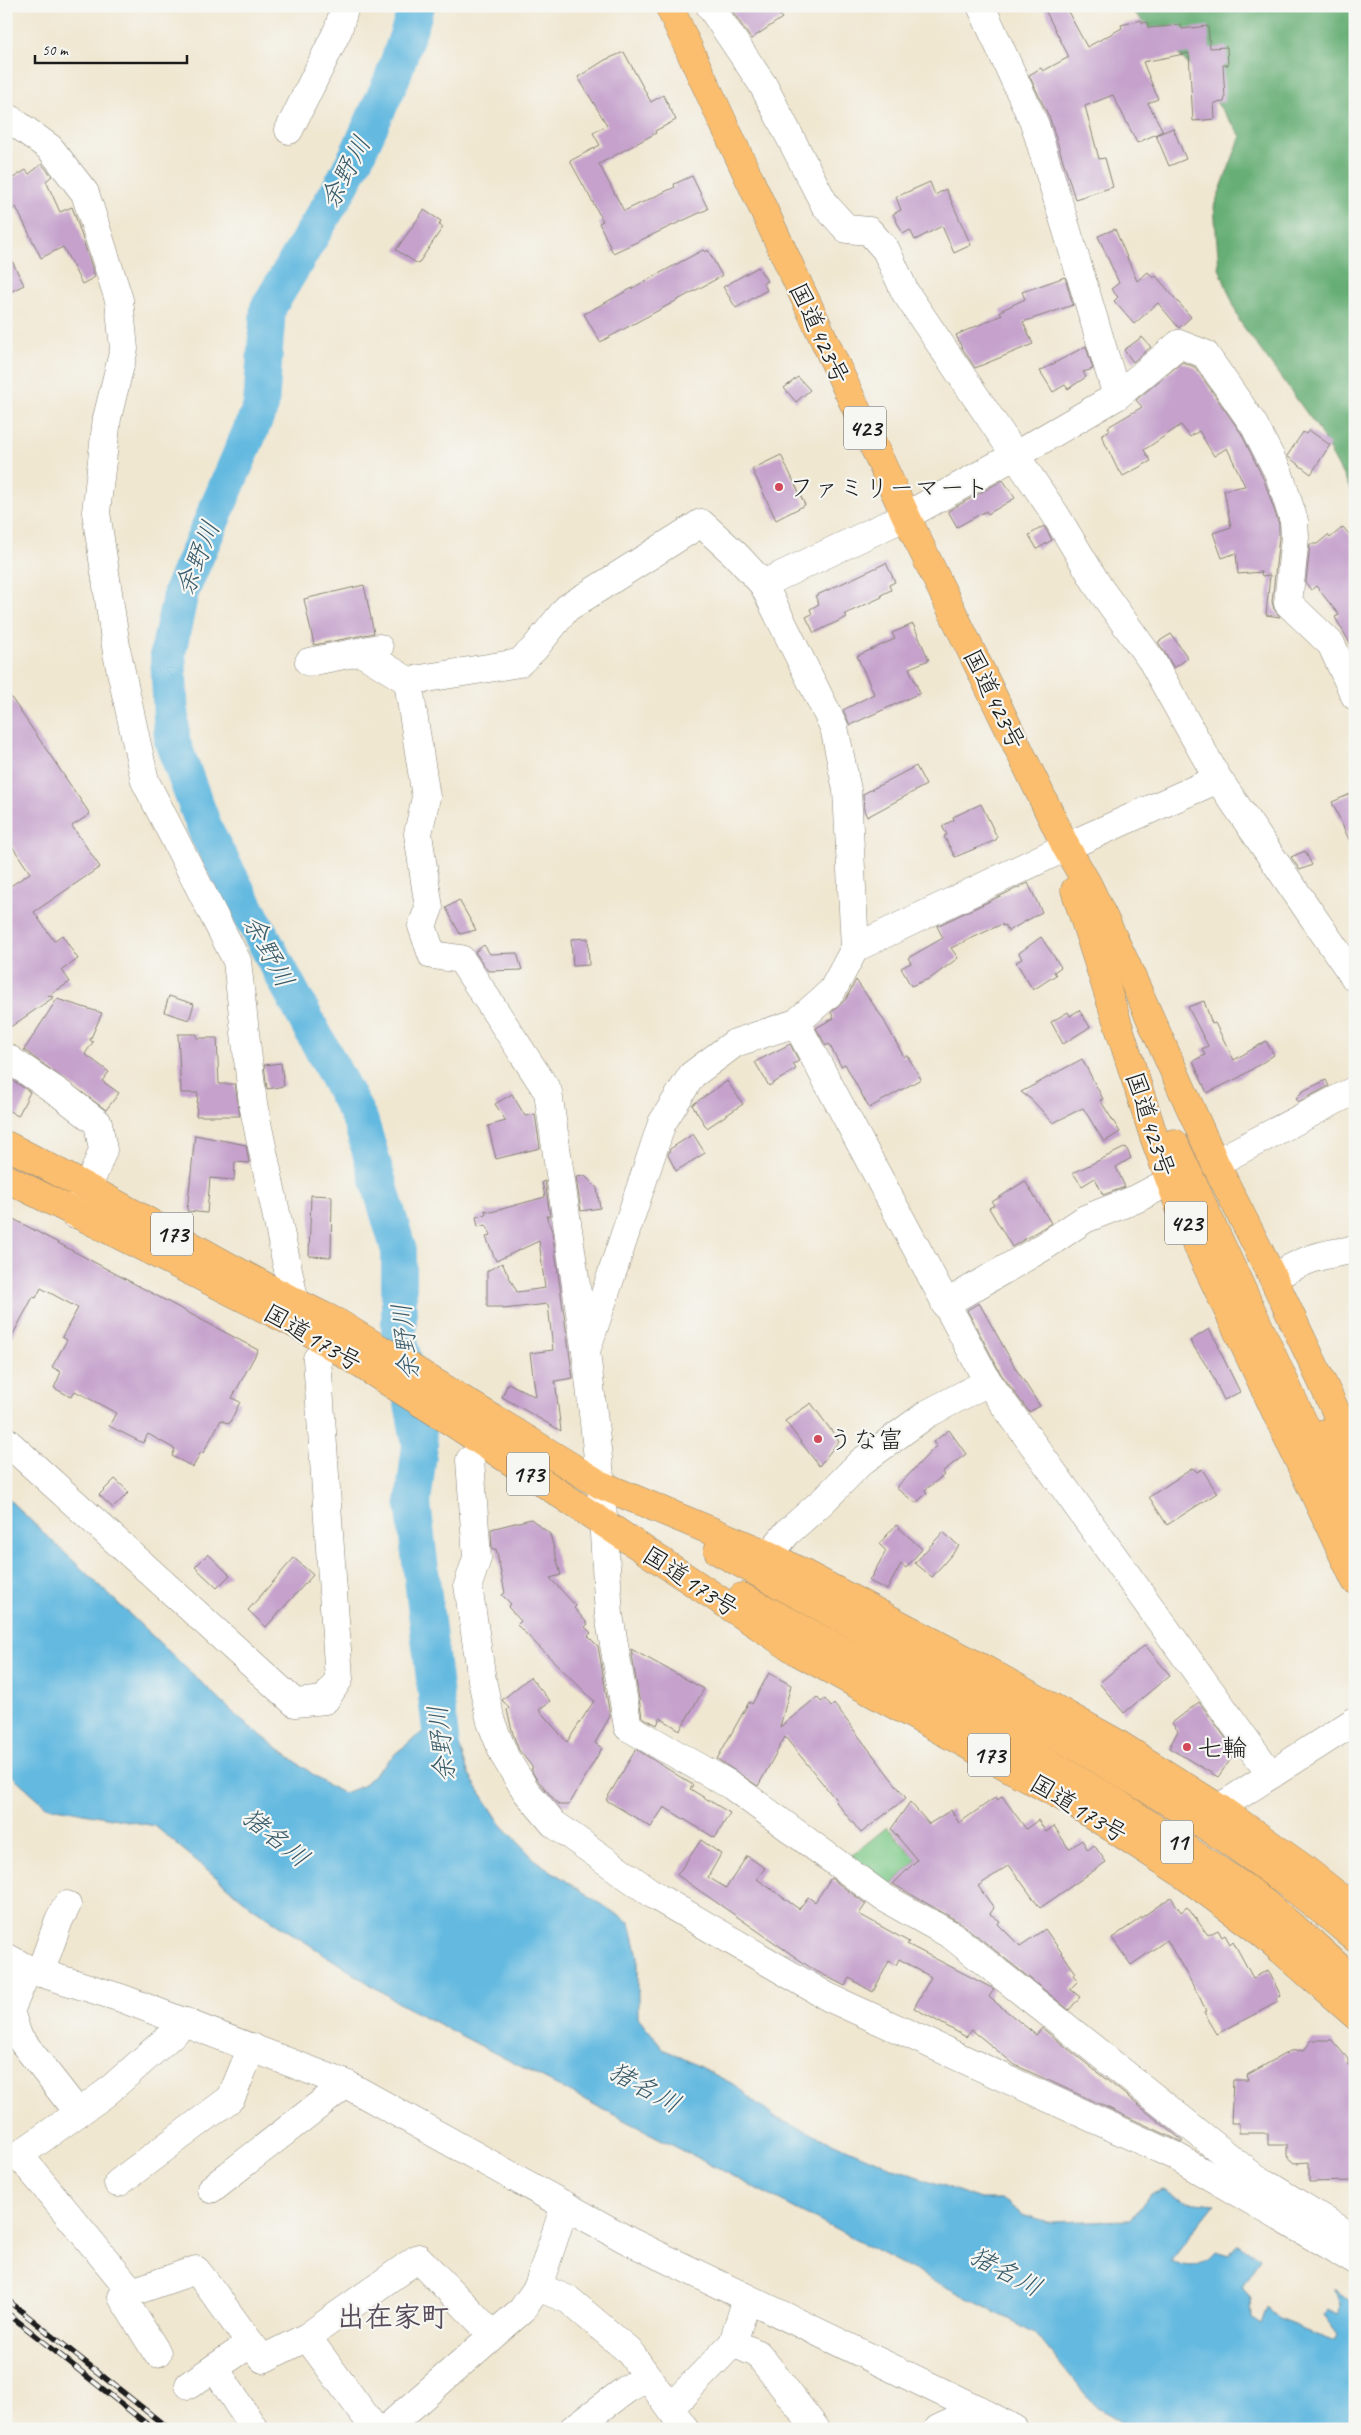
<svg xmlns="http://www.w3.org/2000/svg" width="1361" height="2435" viewBox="0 0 1361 2435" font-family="Caveat,'Klee One',sans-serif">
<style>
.green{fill:#7eca89;stroke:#4d7352}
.forest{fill:#66ae75;stroke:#416548}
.water{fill:#64b9e0;stroke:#406a7e}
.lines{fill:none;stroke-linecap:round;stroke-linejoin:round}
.river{stroke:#64b9e0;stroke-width:36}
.building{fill:#c5a1cc}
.minor-casing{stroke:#868276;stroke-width:29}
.highway-casing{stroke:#868276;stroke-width:29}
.minor{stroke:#fff;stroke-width:28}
.highway{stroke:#fbbe6e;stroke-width:28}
.rail-casing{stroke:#1c1c1c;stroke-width:5.5}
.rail{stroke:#f6f6f2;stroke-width:4;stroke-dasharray:11;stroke-linecap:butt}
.poi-dot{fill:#d1495b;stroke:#f6f6f2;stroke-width:2}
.labels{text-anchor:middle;stroke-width:4.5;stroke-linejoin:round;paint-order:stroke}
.shield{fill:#f6f6f2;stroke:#5d5d5c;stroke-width:1}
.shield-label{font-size:24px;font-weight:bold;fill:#1c1c1c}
.street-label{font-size:25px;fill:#1c1c1c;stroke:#f6f6f2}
.poi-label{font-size:25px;fill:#1c1c1c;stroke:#f6f6f2;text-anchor:start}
.water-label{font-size:26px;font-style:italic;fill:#395b6a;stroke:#f6f6f2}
.quarter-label{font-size:28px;font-weight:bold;fill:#574b5a;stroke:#f6f6f2}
</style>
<rect width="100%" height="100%" fill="#f6f6f2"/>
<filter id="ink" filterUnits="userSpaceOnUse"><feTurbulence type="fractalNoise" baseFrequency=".02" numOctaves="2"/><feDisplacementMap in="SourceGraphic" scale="10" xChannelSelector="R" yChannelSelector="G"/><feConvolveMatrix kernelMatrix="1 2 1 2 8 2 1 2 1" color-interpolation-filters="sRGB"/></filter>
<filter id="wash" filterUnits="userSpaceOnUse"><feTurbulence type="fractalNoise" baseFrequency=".0096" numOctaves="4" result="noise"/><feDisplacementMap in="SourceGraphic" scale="20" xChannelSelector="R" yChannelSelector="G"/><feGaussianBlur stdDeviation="1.12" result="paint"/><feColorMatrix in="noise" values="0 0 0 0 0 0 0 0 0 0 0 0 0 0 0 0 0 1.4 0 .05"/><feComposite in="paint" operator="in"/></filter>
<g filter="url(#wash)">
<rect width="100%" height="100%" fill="#f0e7d1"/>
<polygon class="green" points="887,1827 917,1860 890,1886 851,1856"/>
<polygon class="forest" points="1127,6 1355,6 1355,498 1317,427 1240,322 1219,268 1214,206 1241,136 1188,64"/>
<path class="water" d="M6,1497L242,1721L327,1785L344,1793L362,1786L396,1753L425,1730L454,1731L469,1775L501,1824L536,1861L630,1923L638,1956V2017L663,2048L733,2084L774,2117L883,2164L980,2199H1001L1021,2214L1049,2222L1131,2220L1150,2194L1164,2190L1186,2201L1215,2204L1170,2261C1190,2268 1200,2269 1215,2252L1229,2256L1238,2244L1260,2259L1242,2286L1251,2299L1252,2319L1261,2325L1267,2308L1278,2319L1336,2341L1339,2335L1324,2315L1327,2310L1339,2315L1340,2305L1335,2288L1355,2306V2429H1133L1094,2406L1035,2333L402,2005L253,1908L155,1826L46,1806L6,1770Z"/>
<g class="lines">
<polyline class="river" points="417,6 392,79 357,155 341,186 268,308 261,406 181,592 168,653 172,741 207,834 361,1122 399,1251 399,1336 420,1445 413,1503 446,1781"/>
</g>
<g id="blocks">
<g class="building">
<polygon points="729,6 773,6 782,18 751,39"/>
<polygon points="1043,6 1065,6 1087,47 1122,28 1121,25 1142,20 1142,23 1147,22 1148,28 1181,25 1182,29 1208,26 1210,48 1227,47 1228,65 1223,65 1225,98 1224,102 1214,103 1215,119 1193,121 1189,53 1143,62 1158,99 1148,103 1163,131 1137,143 1113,95 1085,106 1099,159 1105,158 1113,187 1075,199 1050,119 1029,75 1041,68 1043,71 1069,57"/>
<polygon points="624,52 651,102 663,95 676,120 655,131 656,133 599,164 624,211 675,187 674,184 692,176 708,209 613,253 599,223 603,221 570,161 600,145 593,133 607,125 578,77 605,60"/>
<polygon points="1173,128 1186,159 1169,166 1156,135"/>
<polygon points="42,164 52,176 46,181 60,212 72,207 75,215 95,277 82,284 63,247 41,258 16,207 6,214 6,182 26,170 29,174"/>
<polygon points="930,182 935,195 946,189 971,245 954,253 942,226 915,240 910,230 903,234 893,214 901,210 896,197"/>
<polygon points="424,210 441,221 439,225 443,227 418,264 396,250"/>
<polygon points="1115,229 1137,281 1148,272 1153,278 1156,276 1191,317 1179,328 1158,303 1134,324 1114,301 1118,297 1111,289 1119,283 1098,236"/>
<polygon points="6,249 24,285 6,294"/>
<polygon points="703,250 705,252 708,250 722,276 600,342 584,314"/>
<polygon points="758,267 767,281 763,283 767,290 736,308 723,287"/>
<polygon points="1065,277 1073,305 1023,322 1033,344 975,368 962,348 956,335 1002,315 1000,311 1025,299 1022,292"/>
<polygon points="1142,337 1151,347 1133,362 1124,350"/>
<polygon points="1086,346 1093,369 1083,372 1086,377 1068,389 1065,385 1053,392 1040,371"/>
<polygon points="1182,362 1195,367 1241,433 1264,480 1279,524 1279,537 1272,602 1274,609 1280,617 1266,615 1270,575 1262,576 1261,572 1238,574 1236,553 1222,558 1213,533 1231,527 1224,490 1245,486 1227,448 1214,456 1199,431 1190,437 1181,425 1144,450 1151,461 1123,476 1120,471 1118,470 1101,435 1110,430 1108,427 1142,407 1136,400"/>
<polygon points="798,377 810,390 796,402 784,388"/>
<polygon points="1309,430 1330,445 1311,474 1287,456 1303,432 1306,434"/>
<polygon points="781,455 805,505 776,520 752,469"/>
<polygon points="1003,480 1015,498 988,514 986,511 957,527 948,511"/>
<polygon points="1044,526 1052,540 1037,549 1029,535"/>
<polygon points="1343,527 1355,541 1355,658 1350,648 1352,647 1335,617 1339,615 1316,586 1311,590 1306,583 1310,544 1317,544 1328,535 1330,538"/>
<polygon points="886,563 895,582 889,585 891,590 881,595 882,597 845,614 847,617 814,633 806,617 812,614 810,609 819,604 815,596"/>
<polygon points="364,585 374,633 314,645 304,599"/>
<polygon points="913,624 929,660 909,668 920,693 850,725 843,710 874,694 857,656 895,639 892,633"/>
<polygon points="1171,634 1188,658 1174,668 1158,642"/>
<polygon points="6,690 90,814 72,826 100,867 34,912 54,941 62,935 78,959 62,970 70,982 48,996 54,997 6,1030 6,889 30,873 6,837"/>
<polygon points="916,766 926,785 867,817 864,810 863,794"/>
<polygon points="1355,792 1355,853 1332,802"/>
<polygon points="981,804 997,837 996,840 955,857 944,836 947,835 942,826 954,820 953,817"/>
<polygon points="1305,851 1312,865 1300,870 1291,857"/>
<polygon points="1028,883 1042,912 1008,931 1005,925 1002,926 1002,924 951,948 958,958 931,978 911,986 901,968 911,963 908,958 943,938 937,926"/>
<polygon points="459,900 476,930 460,934 446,908"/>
<polygon points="1041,937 1061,967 1054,972 1056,975 1033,990 1016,962 1022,959 1019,953"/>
<polygon points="588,938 589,965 573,966 571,939"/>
<polygon points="484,945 490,954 517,953 522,970 488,971 475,952"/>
<polygon points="856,980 882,1017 904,1057 907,1055 921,1079 869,1108 845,1064 841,1066 829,1044 826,1046 816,1028 834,1018 831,1013 846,999"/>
<polygon points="169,996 194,1004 189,1020 164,1012"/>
<polygon points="57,999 102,1013 90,1040 93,1042 85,1054 109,1072 102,1081 119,1093 106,1110 24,1050"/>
<polygon points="1204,1001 1212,1024 1215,1023 1234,1060 1266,1041 1274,1055 1240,1077 1207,1093 1193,1061 1205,1055 1202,1049 1208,1046 1188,1007"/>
<polygon points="1079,1010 1090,1027 1063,1044 1051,1022 1068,1012 1070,1016"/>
<polygon points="178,1034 197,1034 197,1038 217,1038 219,1084 235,1084 240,1116 196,1116 198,1093 181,1093"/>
<polygon points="790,1044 799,1061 793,1064 796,1069 769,1086 755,1062"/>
<polygon points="1082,1059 1103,1099 1100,1100 1120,1132 1104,1142 1083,1108 1053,1123 1032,1100 1021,1092"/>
<polygon points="281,1063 284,1086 267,1089 264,1065"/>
<polygon points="6,1076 30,1092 18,1116 6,1109"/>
<polygon points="1326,1080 1329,1086 1298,1102 1296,1098 1303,1091"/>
<polygon points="727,1081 743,1104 707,1128 692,1105"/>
<polygon points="512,1094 525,1116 535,1114 540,1148 496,1159 488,1126 506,1121 495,1104"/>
<polygon points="693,1134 705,1153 676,1171 668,1155 670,1149"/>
<polygon points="195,1135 246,1145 249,1163 235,1162 234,1180 210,1178 207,1213 187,1211"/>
<polygon points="1126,1147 1131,1158 1116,1167 1125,1187 1103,1195 1095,1178 1082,1186 1073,1173"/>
<polygon points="585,1176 597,1188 600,1208 581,1211 576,1177"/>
<polygon points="545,1181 550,1216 546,1216 552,1231 573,1378 555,1381 561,1431 502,1397 508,1383 536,1397 530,1353 553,1350 548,1304 503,1309 503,1307 487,1307 487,1271 502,1263 517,1292 545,1288 539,1241 496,1261 486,1237 491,1235 486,1225 478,1227 476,1217 486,1214 485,1210 491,1212 545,1197 542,1182"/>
<polygon points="1025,1181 1051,1223 1012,1247 989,1208 994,1205 992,1202"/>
<polygon points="311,1195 332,1196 331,1257 309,1256"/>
<polygon points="6,1215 258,1350 232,1398 240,1402 229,1424 221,1420 203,1453 201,1452 193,1467 172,1456 175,1449 148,1434 143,1443 109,1426 116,1413 75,1391 71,1397 54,1388 61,1372 52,1367 67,1340 62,1337 78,1308 41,1288 36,1298 33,1297 6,1347"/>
<polygon points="979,1303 1016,1369 1040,1406 1029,1412 1001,1374 967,1310"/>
<polygon points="1209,1329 1219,1346 1218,1347 1240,1392 1224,1400 1210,1371 1190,1341"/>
<polygon points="811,1403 839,1441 819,1466 785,1421"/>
<polygon points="949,1430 966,1454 942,1472 944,1475 925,1490 927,1493 916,1503 896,1488 936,1446 933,1442"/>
<polygon points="1193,1468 1197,1472 1202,1469 1217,1493 1167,1525 1149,1497"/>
<polygon points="115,1479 129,1492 113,1508 99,1495"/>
<polygon points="531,1519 550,1534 561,1575 550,1578 576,1606 574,1608 588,1624 585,1627 591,1633 588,1636 598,1646 610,1716 595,1743 602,1748 569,1805 559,1805 535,1777 531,1769 533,1768 519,1750 513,1734 507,1710 509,1708 502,1700 530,1677 550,1701 539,1710 567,1742 594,1701 517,1625 521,1621 508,1607 511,1604 502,1595 505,1593 496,1549 492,1550 491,1529"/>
<polygon points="896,1525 922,1549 906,1568 901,1564 887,1590 869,1581 886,1551 879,1544"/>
<polygon points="943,1532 959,1546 932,1577 915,1563"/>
<polygon points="208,1554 230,1575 217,1588 195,1567"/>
<polygon points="294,1558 313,1575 266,1627 248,1610"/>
<polygon points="1145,1645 1170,1675 1124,1713 1099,1683"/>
<polygon points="631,1649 704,1689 680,1730 660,1718 657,1725 642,1717"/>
<polygon points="769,1673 791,1685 780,1727 817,1697 821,1702 825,1699 831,1707 834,1704 906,1798 861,1833 836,1802 837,1801 785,1737 758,1786 717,1759 749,1702 752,1704"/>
<polygon points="1199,1702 1236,1752 1218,1777 1169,1748 1178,1731 1172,1723"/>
<polygon points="636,1749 693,1785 690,1789 730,1813 715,1838 664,1807 651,1827 606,1800"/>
<polygon points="1002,1796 1026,1829 1038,1820 1046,1832 1054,1826 1069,1849 1082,1840 1088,1850 1094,1845 1106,1862 1040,1908 1009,1865 978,1886 994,1908 990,1914 1000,1921 998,1924 1020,1946 1045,1929 1076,1973 1073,1975 1078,1981 1070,1989 1080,1997 1069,2010 961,1923 893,1884 917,1860 891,1829 910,1802 929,1824 951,1810 959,1823 996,1797 998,1800"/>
<polygon points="701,1840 721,1854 708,1877 726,1888 747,1856 765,1868 757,1879 799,1909 808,1897 815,1902 831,1878 866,1904 859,1914 909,1942 907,1944 992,1988 994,1989 989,1997 1036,2035 1042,2028 1183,2141 1182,2142 1015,2065 972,2030 966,2037 914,2008 931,1977 899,1959 896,1965 889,1961 873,1992 849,1978 845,1986 814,1970 677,1875"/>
<polygon points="1171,1897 1181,1912 1187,1907 1208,1935 1218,1930 1222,1937 1225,1935 1230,1944 1233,1941 1253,1978 1268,1970 1281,1996 1276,1999 1278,2002 1217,2034 1204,2012 1206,2011 1199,1996 1167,1940 1131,1965 1112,1938"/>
<polygon points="1312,2040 1332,2040 1348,2059 1348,2065 1355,2065 1355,2181 1309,2182 1309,2162 1295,2163 1287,2156 1287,2145 1268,2145 1268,2133 1239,2133 1239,2123 1231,2123 1233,2080 1248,2080 1247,2075 1290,2051 1304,2050"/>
</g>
</g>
</g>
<g filter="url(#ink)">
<use href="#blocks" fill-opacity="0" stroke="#868276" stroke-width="1"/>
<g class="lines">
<defs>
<g id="minor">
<polyline points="710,6 763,85 825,205 847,229 869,231 886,250 905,292 1055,514 1100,589 1152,661 1218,779 1355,978"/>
<polyline points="981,6 1035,125 1117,396"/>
<polyline points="6,116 50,148 85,193 119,300 124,349 107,418 96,512 117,653 145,781 237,961 253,1104 295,1303 302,1321"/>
<polyline points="289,130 338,30 345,6"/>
<polyline points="763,584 906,516 1014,456 1117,396 1179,344 1205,354 1254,425 1279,474 1294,521 1295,537 1288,603 1331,644 1355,696"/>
<polyline points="361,652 408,681 519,663 534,649 567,608 701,523 735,554 763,584 834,727 847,790 855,948 832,991 796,1023 735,1043 692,1075 662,1123 586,1351 601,1485 609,1615 628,1727 732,1786 883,1897 951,1935 1250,2174 1355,2239"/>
<polyline points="309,662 379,648"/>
<polyline points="408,681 426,797 418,834 429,908 422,926 432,955 461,959 548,1092 585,1347"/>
<polyline points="855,948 1066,847 1218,779"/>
<polyline points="796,1023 988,1382 1271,1775"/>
<polyline points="6,1057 62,1095 98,1123 103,1150 88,1188 74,1214"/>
<polyline points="1215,1163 1355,1090"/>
<path d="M1273,1278C1303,1260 1319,1254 1355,1250"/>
<polyline points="945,1304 1045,1246 1085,1219 1136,1199 1170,1181"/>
<polyline points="6,1441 295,1703 325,1700 339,1679 317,1359"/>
<polyline points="470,1460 477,1558 468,1585 482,1680 491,1722 505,1757 526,1791 554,1824 657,1897 828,1997 1175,2156 1355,2261"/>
<polyline points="769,1555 787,1533 824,1500 861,1462 927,1414 988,1382"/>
<polyline points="1219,1808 1355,1721"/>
<polyline points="6,1957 28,1969 121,1998 346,2084 627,2240 979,2410 1014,2429"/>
<polyline points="28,1969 10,2011 18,2036 78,2113"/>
<polyline points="40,1973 59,1920 67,1905"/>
<path d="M186,2022L106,2093L19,2155L132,2292L196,2270C220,2299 239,2331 263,2359L307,2337L418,2258L493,2335"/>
<polyline points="118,2183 231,2098 252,2047"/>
<polyline points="211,2189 346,2084"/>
<polyline points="538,2287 565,2205"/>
<polyline points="122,2297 157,2353"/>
<polyline points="307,2337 375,2429"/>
<polyline points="733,2343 758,2354 816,2429"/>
<polyline points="215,2368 254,2429"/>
<polyline points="189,2385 250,2344"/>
<polyline points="671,2407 733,2343 747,2298"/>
<polyline points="386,2429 522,2310 538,2287 569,2300 629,2351 685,2429"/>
<polyline points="573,2429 627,2389 648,2377"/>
<polyline points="938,2429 979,2410"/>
</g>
<g id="highway">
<polyline points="669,6 906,516 1066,847 1087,883 1125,962 1215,1163 1273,1278 1355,1452"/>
<polyline points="1075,890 1154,1137 1181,1211 1355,1580"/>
<polyline points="1174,1143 1355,1534"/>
<path d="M6,1145C118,1201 225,1269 338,1323L601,1485L769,1555L982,1668L1115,1742L1219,1808L1302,1867L1355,1909"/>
<polyline points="6,1178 305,1329 453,1423 798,1652 1077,1805 1180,1872 1262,1933 1355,2015"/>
<polyline points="1326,1433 1355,1493"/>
<path d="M718,1551C801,1596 884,1641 966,1686C1102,1759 1238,1837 1355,1938"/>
<polyline points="742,1597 983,1725 1112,1800 1251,1892 1310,1941 1355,1982"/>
</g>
</defs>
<use href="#minor" class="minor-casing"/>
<use href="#highway" class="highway-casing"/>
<use href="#minor" class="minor"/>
<use href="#highway" class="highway"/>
<defs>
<g id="rail">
<polyline points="6,2299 169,2429"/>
<polyline points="6,2312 153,2429"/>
</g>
</defs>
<use href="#rail" class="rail-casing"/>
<use href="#rail" class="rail"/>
</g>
</g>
<g class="poi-dot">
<circle cx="779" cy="487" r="5"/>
<circle cx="818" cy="1439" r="5"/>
<circle cx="1187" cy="1747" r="5"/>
</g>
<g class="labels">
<g class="shield">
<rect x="844" y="406.5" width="42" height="43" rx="4"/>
<rect x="1165" y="1201.5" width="42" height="43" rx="4"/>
<rect x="151" y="1212.5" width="42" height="43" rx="4"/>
<rect x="507" y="1452.5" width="42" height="43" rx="4"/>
<rect x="968" y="1733.5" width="42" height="43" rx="4"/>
<rect x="1161" y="1820.5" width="32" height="43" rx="4"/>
</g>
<g class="shield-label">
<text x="865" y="436">423</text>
<text x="1186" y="1231">423</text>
<text x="172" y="1242">173</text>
<text x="528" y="1482">173</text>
<text x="989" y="1763">173</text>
<text x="1177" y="1850">11</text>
</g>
<g class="street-label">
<text transform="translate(820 333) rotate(65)" y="9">国道423号</text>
<text transform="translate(995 699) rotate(64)" y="9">国道423号</text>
<text transform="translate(1151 1124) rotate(72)" y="9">国道423号</text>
<text transform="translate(313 1337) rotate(30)" y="9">国道173号</text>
<text transform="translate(691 1581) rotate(33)" y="9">国道173号</text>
<text transform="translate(1079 1808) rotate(31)" y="9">国道173号</text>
</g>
<g class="poi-label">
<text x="789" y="496">ファミリーマート</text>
<text x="828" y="1448">うな富</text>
<text x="1197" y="1756">七輪</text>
</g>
<g class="water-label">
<text transform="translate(345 172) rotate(-62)" y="9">余野川</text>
<text transform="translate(197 558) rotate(-68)" y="9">余野川</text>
<text transform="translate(269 951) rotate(62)" y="9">余野川</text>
<text transform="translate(405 1342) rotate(-96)" y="9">余野川</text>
<text transform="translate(441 1744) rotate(-96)" y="9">余野川</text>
<text transform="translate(276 1837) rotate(39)" y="9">猪名川</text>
<text transform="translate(645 2087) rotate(29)" y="9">猪名川</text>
<text transform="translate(1006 2271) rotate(28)" y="9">猪名川</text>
</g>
<g class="quarter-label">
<text x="393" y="2326">出在家町</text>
</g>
</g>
<rect width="1361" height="2435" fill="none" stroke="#f6f6f2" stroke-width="25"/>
<path d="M35 55v8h152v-8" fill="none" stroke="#1c1c1c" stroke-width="2.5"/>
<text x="42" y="55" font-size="15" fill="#1c1c1c" stroke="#f6f6f2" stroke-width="4" paint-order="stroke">50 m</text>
</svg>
